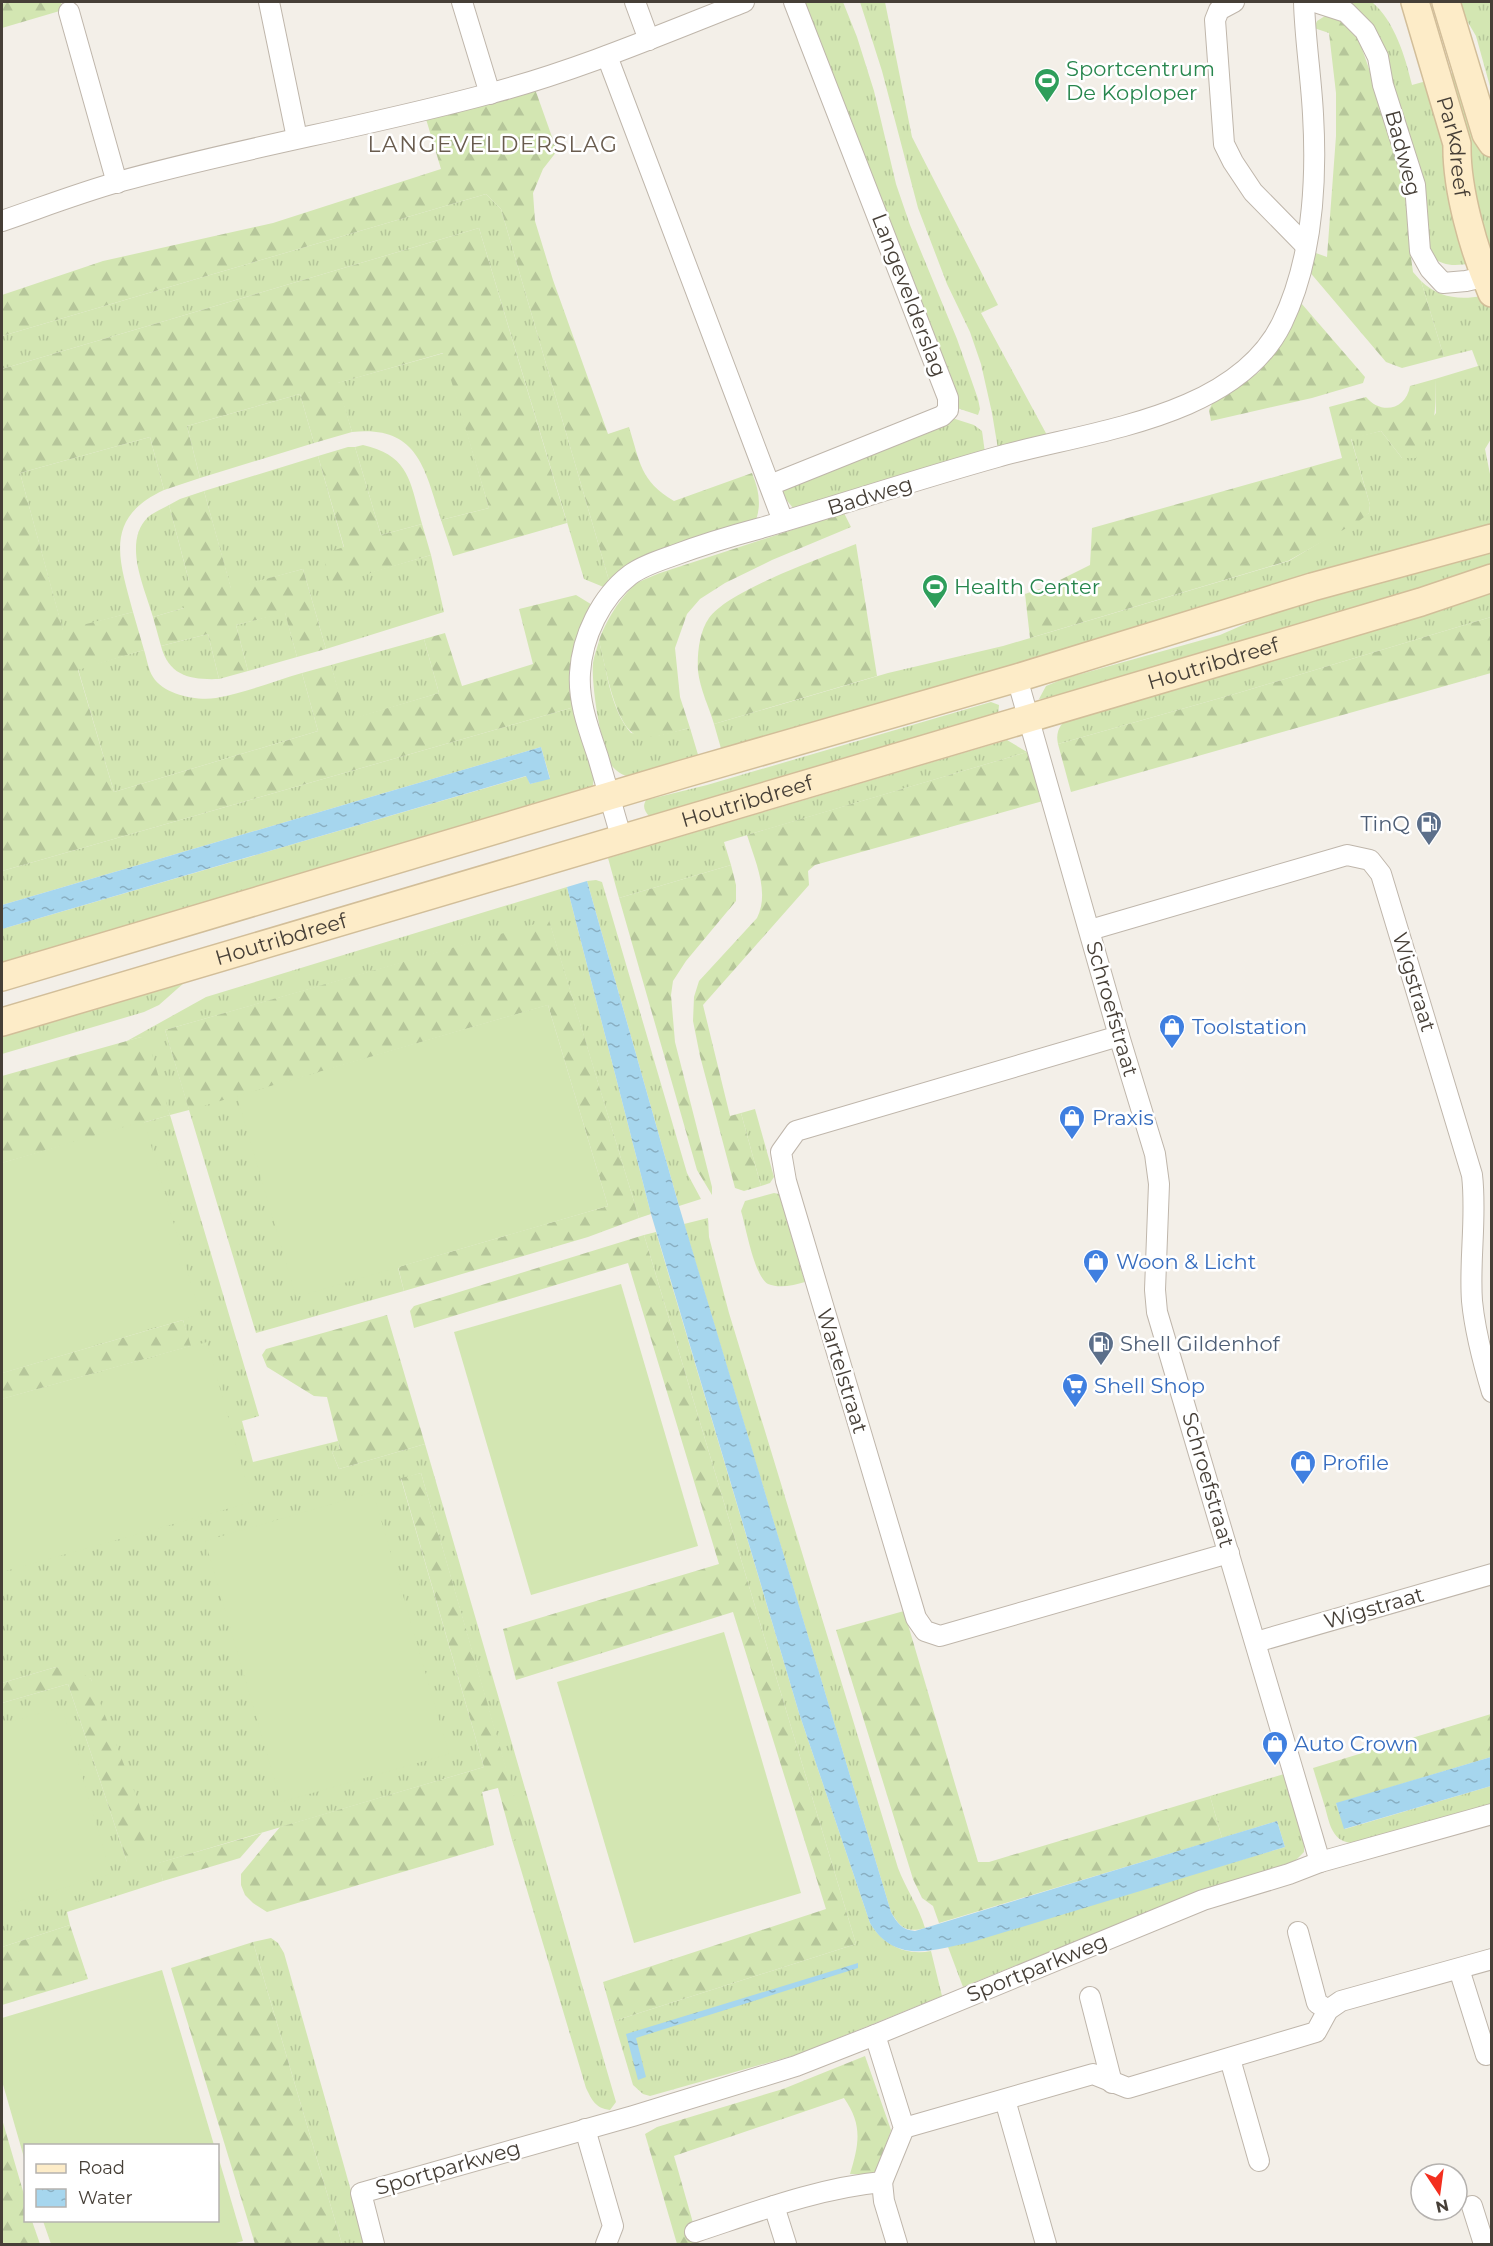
<svg xmlns="http://www.w3.org/2000/svg" width="1493" height="2246" viewBox="0 0 1493 2246" font-family="Montserrat,sans-serif">
<style>
.grass{fill:url(#grass-tufts)}
.forest{fill:url(#forest-firs)}
.garden{fill:#d3e6b2}
.water{fill:url(#water-ripples)}
.lines{fill:none;stroke-linecap:round;stroke-linejoin:round}
.street-casing{stroke:#bfb6ab;stroke-width:22}
.secondary-casing{stroke:#d2be99;stroke-width:30}
.street{stroke:#fff;stroke-width:20}
.secondary{stroke:#fdecc8;stroke-width:27}
.labels{text-anchor:middle;stroke-width:5;stroke-linejoin:round;paint-order:stroke}
.leisure-label{font-size:21px;fill:#27864d;stroke:#fff;text-anchor:start}
.street-label{font-size:21px;fill:#463f37;stroke:#fff}
.service-label{font-size:21px;fill:#4e5e75;stroke:#fff;text-anchor:end}
.shop-label{font-size:21px;fill:#366cbe;stroke:#fff;text-anchor:start}
.neighbourhood-label{font-size:22px;letter-spacing:1.5px;fill:#695c4e;stroke:#fff}
</style>
<defs>
<pattern id="grass-tufts" width="24" height="20" patternUnits="userSpaceOnUse" patternTransform="scale(1.5)"><rect width="24" height="20" fill="#d3e6b2"/><path d="M3 7l-1-3M5 7V3M7 7l1-3M15 17l-1-3M17 17v-4M19 17l1-3" fill="none" stroke="#b6c69a"/></pattern>
<pattern id="forest-firs" width="22" height="20" patternUnits="userSpaceOnUse" patternTransform="scale(1.5)"><rect width="22" height="20" fill="#d3e6b2"/><path d="M5 1l3.5 6h-7zM16 11l3.5 6h-7z" fill="#b6c69a"/></pattern>
<pattern id="water-ripples" width="26" height="14" patternUnits="userSpaceOnUse" patternTransform="scale(1.5)"><rect width="26" height="14" fill="#a6d6ee"/><path d="M2 4q2-2 4 0t4 0M15 11q2-2 4 0t4 0" fill="none" stroke="#89afc2"/></pattern>
</defs>
<rect width="100%" height="100%" fill="#f3efe8"/>
<g class="grass">
<polygon points="803,2 843,2 857,37 874,91 896,184 910,225 957,339 978,399 980,409 978,415 954,407"/>
<polygon points="860,2 885,2 912,137 998,305 981,313 1048,437 998,449 992,413 981,364 970,332 947,284 918,208 882,71"/>
<path d="M1339,2H1372C1395,22 1405,56 1412,85L1430,80L1473,263C1455,266 1445,267 1430,256L1427,206L1420,168L1386,65Z"/>
<polygon points="1456,2 1491,2 1491,90 1476,36"/>
<polygon points="1462,71 1491,153 1491,260 1442,76"/>
<polygon points="486,194 501,209 610,584 606,588 584,579 479,228 2,369 2,336"/>
<path d="M1421,281C1439,298 1459,300 1482,296L1491,310L1492,419L1490,427L1491,439L1485,449L1491,479V525L1189,617L722,752L714,724L888,673L1003,646L1289,561L1369,513L1370,505L1351,438L1381,431L1402,458L1436,413L1435,379L1478,366L1472,350L1444,357Z"/>
<path d="M444,353L489,508L441,520C425,469 418,425 352,432L337,383Z"/>
<polygon points="300,394 314,443 200,478 187,426"/>
<polygon points="949,417 974,425 982,431 985,453 794,509 783,496 783,489"/>
<path d="M150,437L164,490C103,518 119,560 133,612L63,631L20,473Z"/>
<path d="M363,445C411,456 410,483 422,524L381,535L355,447Z"/>
<polygon points="318,456 344,548 330,584 431,555 444,612 326,649 303,569 231,589 204,491"/>
<path d="M169,505L189,581L184,608L153,617C145,588 122,543 148,517C154,512 162,509 169,505Z"/>
<polygon points="1491,552 1491,565 1456,578 1052,698 1039,699 1046,686 1063,679 1220,635 1277,610"/>
<path d="M1491,588V617L1238,693L1058,744C1055,731 1061,723 1070,716Z"/>
<polygon points="285,612 297,657 248,671 236,625"/>
<path d="M208,634L219,679C190,680 169,676 161,646Z"/>
<polygon points="424,639 439,693 346,721 331,665"/>
<path d="M599,641C607,670 610,709 631,733L656,736L690,728L699,758C682,763 643,779 627,776C622,775 616,771 612,766C601,749 591,684 593,663C594,656 597,648 599,641Z"/>
<path d="M144,650C147,659 148,669 153,677C164,695 197,701 216,698C245,693 274,681 302,673L318,731L114,792L78,669Z"/>
<path d="M991,702L999,705L998,716L653,817L649,816C645,811 642,807 646,800L707,785Z"/>
<polygon points="578,706 594,776 593,785 589,791 2,963 2,929 527,776 530,784 550,778 541,747 2,905 2,871"/>
<polygon points="1007,740 1027,752 724,842 731,865 619,898 608,858"/>
<polygon points="596,880 602,882 687,1173 701,1199 679,1206 587,881"/>
<path d="M567,887L651,1214L639,1218L549,921L165,1030L189,1109L548,1005L398,1268L404,1291L256,1333L189,1110L170,1115L259,1416L242,1421L253,1462L338,1441L340,1450L332,1452L339,1469L425,1444L616,2102L610,2110C595,2108 592,2100 586,2088L516,1853L512,1840L525,1836L421,1473L401,1479L484,1767L159,1863L163,1881L67,1912L70,1925L2,1947V1703L68,1684L127,1862L91,1679L56,1667L2,1683V1399L190,1346L183,1320L2,1373V1163L170,1115L141,1037L127,1041L206,997Z"/>
<polygon points="185,982 159,1005 144,1012 2,1054 2,1035"/>
<polygon points="755,1109 774,1177 770,1183 761,1186 741,1113"/>
<path d="M774,1193L779,1194L805,1282C794,1285 780,1289 768,1284C754,1276 746,1227 741,1211L745,1201Z"/>
<path d="M708,1218L709,1237L729,1313L898,1868C906,1889 919,1907 925,1928C907,1933 900,1928 891,1912L684,1224Z"/>
<path d="M656,1232L799,1713L870,1923C883,1945 906,1956 931,1951L942,1996L799,2054L650,2096L643,2094L633,2085L614,2021L856,1944L644,1235Z"/>
<polygon points="1284,1774 1304,1841 1304,1852 1295,1861 1179,1899 963,1987 948,1947 1285,1847 1277,1821 1222,1838 1210,1796"/>
<path d="M1491,1786V1804L1358,1843C1333,1845 1330,1826 1325,1807L1336,1803L1345,1829Z"/>
<polygon points="271,1938 278,1943 284,1953 366,2244 342,2244 253,1942"/>
</g>
<g class="forest">
<polygon points="9,2 61,2 63,10 2,28 2,4"/>
<polygon points="1325,16 1336,17 1359,40 1402,164 1412,221 1410,250 1413,272 1421,281 1444,357 1402,368 1386,362 1308,270 1313,252 1327,257 1336,136 1336,93 1329,33 1314,28 1317,21"/>
<path d="M535,89L557,151L543,169L533,193L535,221L553,280L608,434L629,427C640,462 640,481 674,501L752,473C760,492 762,509 753,527L610,584L501,209L486,194L2,336V295L103,261L273,223L441,169L426,119L467,109Z"/>
<polygon points="479,228 567,523 453,556 441,520 489,508 443,353 338,383 352,432 314,443 300,394 187,426 200,478 164,490 150,437 20,473 63,630 133,612 144,650 78,670 114,792 318,731 302,673 331,665 347,720 439,693 424,639 445,633 462,686 533,664 519,609 576,595 594,606 578,706 2,871 2,369"/>
<polygon points="1301,303 1365,377 1363,383 1312,398 1211,421 1209,410 1213,402 1233,391 1259,372 1283,341"/>
<path d="M1435,379C1436,416 1436,426 1416,458H1402L1381,431L1351,439L1370,505L1369,513L1359,521L1288,561L1030,638L1025,594L1048,586L1090,565L1092,528L1342,458L1329,407L1366,397C1381,415 1406,410 1410,386Z"/>
<polygon points="348,447 355,447 381,535 422,524 431,555 330,585 323,554 344,547 318,456"/>
<polygon points="204,491 231,588 303,569 326,649 297,657 285,613 236,625 248,671 219,679 208,634 161,646 153,617 184,608 177,584 189,581 169,505 180,499"/>
<path d="M844,513L851,527L772,560L725,583L700,599L687,614L675,648L680,697L690,728C675,731 654,740 639,736C615,730 605,663 599,641C605,622 621,596 637,583C644,579 653,576 660,573Z"/>
<path d="M856,544L877,676L714,724C709,707 700,689 698,671C697,655 699,632 709,618C729,590 822,558 856,544Z"/>
<polygon points="1491,617 1491,673 1071,792 1058,744 1238,693"/>
<path d="M1027,752L1043,801L815,865L808,871L809,885L703,1005L730,1116L741,1113L761,1186L744,1191L735,1188L700,1056L693,1021L694,997L699,981L757,918C770,892 755,861 747,835Z"/>
<polygon points="731,865 736,885 736,901 686,961 673,981 671,995 675,1042 712,1187 712,1195 697,1170 619,898"/>
<polygon points="549,920 639,1218 588,1237 404,1291 398,1267 608,1206 548,1005 189,1110 165,1030"/>
<polygon points="141,1037 145,1039 150,1048 170,1115 2,1163 2,1076"/>
<polygon points="644,1235 856,1944 614,2021 603,1982 826,1909 733,1612 516,1680 503,1629 719,1564 628,1263 414,1328 410,1311 414,1306"/>
<polygon points="387,1315 425,1444 339,1469 332,1452 340,1449 327,1397 314,1396 267,1367 262,1355 266,1349"/>
<polygon points="183,1320 191,1346 2,1399 2,1373"/>
<polygon points="421,1473 526,1837 512,1840 498,1788 482,1792 494,1845 267,1912 253,1903 245,1895 241,1885 241,1874 280,1827 484,1767 401,1478"/>
<polygon points="904,1611 978,1862 989,1862 1210,1796 1222,1838 939,1923 933,1906 922,1898 913,1879 836,1630"/>
<polygon points="56,1667 78,1671 91,1679 138,1801 151,1841 147,1855 127,1862 68,1684 2,1703 2,1683"/>
<polygon points="1491,1714 1491,1757 1325,1807 1313,1768"/>
<polygon points="262,1833 240,1858 163,1881 158,1863"/>
<polygon points="70,1925 88,1979 2,2005 2,1947"/>
<polygon points="253,1942 342,2244 255,2244 171,1968"/>
<path d="M865,2056L891,2130L876,2175L850,2174C859,2144 863,2125 844,2098L674,2156L699,2244H677L645,2134L657,2127L783,2089Z"/>
<polygon points="2,2119 25,2198 26,2220 32,2221 40,2244 2,2244"/>
</g>
<g class="garden">
<polygon points="548,1005 608,1206 296,1297 237,1096"/>
<polygon points="144,1121 200,1314 2,1373 2,1163"/>
<polygon points="621,1284 698,1546 531,1595 454,1332"/>
<polygon points="207,1342 252,1502 2,1572 2,1399"/>
<polygon points="373,1492 449,1754 281,1802 205,1541"/>
<polygon points="724,1632 801,1893 634,1943 557,1682"/>
<polygon points="62,1707 111,1874 2,1906 2,1724"/>
<polygon points="162,1970 214,2145 26,2146 25,2161 2,2081 2,2018"/>
<polygon points="218,2156 243,2241 232,2244 51,2244 43,2221 218,2220"/>
</g>
<g class="water">
<polygon points="541,747 550,779 530,784 526,776 2,929 2,905"/>
<path d="M587,881L679,1206L891,1912C897,1923 902,1930 915,1931L1277,1821L1285,1847L972,1942C934,1950 895,1965 870,1923L799,1713L651,1214L567,887Z"/>
<polygon points="1491,1757 1491,1786 1344,1829 1336,1803"/>
<polygon points="858,1963 858,1968 636,2038 646,2077 638,2080 626,2034"/>
</g>
<g class="lines">
<defs>
<g id="street">
<polyline points="269,2 297,138"/>
<polyline points="462,2 490,94"/>
<polyline points="635,2 649,40"/>
<polyline points="1234,2 1219,10 1215,20 1224,144 1233,162 1253,192 1305,245"/>
<polyline points="1315,2 1346,12 1365,31 1378,57 1383,85 1415,185 1420,251 1430,269 1443,283 1466,281 1492,275"/>
<polyline points="69,12 117,183"/>
<polyline points="607,56 783,521"/>
<path d="M2,221C40,208 79,193 118,182C240,148 366,127 488,94C576,71 660,35 744,2"/>
<polyline points="770,485 942,416 948,410 948,398 794,2"/>
<polyline points="1017,678 1119,1036 1155,1154 1159,1184 1155,1290 1157,1312 1320,1862"/>
<path d="M622,840C614,812 606,785 598,757C589,730 578,702 580,673C582,637 601,597 630,575C642,566 658,561 672,556C701,545 731,536 761,528C840,505 918,479 997,457C1088,431 1235,419 1282,323C1312,261 1317,182 1313,114C1311,76 1305,39 1304,2"/>
<path d="M1090,930L1347,855L1370,860L1381,874L1472,1175C1477,1217 1469,1259 1472,1301C1475,1332 1483,1362 1492,1392"/>
<polyline points="1119,1036 796,1131 781,1152 786,1181 916,1618 925,1631 940,1636 1229,1553"/>
<polyline points="1256,1642 1492,1574"/>
<polyline points="1298,1932 1317,2003 1328,2010"/>
<polyline points="1459,1969 1486,2055"/>
<polyline points="1090,1997 1112,2083"/>
<polyline points="1230,2059 1259,2161"/>
<polyline points="1005,2100 1046,2244"/>
<polyline points="904,2128 1093,2074 1128,2088 1316,2032 1328,2010 1341,2001 1492,1959"/>
<polyline points="585,2129 613,2226 606,2244"/>
<polyline points="882,2182 884,2201 897,2244"/>
<polyline points="774,2206 786,2244"/>
<polyline points="1472,2206 1484,2244"/>
<path d="M695,2232C756,2212 818,2188 882,2182L904,2128L875,2035"/>
<polyline points="374,2244 361,2193 633,2116 796,2066 875,2035 1203,1900 1289,1874 1320,1862 1492,1814"/>
</g>
<g id="secondary">
<path id="s1" d="M1415,2L1457,144C1456,189 1474,251 1492,293"/>
<polyline points="1446,2 1486,134 1492,143"/>
<polyline points="2,977 683,774 1017,678 1312,587 1492,538"/>
<path id="s2" d="M2,1022L1246,654L1421,602L1492,578"/>
</g>
</defs>
<use href="#street" class="street-casing"/>
<use href="#secondary" class="secondary-casing"/>
<use href="#street" class="street"/>
<use href="#secondary" class="secondary"/>
</g>
<defs>
<symbol id="stadium-pin" viewBox="-11 -11 22 30"><path d="M0 17L-7.5 6A9.5 9.5 0 1 1 7.5 6Z" fill="#2e9e5b" stroke="#fff"/><path d="M0-5a6.5 5 0 1 0 0 10a6.5 5 0 1 0 0-10ZM-3.5-1.8h7v3.6h-7Z" fill="#fff"/></symbol>
<symbol id="fuel-pin" viewBox="-11 -11 22 30"><path d="M0 17L-7.5 6A9.5 9.5 0 1 1 7.5 6Z" fill="#5c6f8a" stroke="#fff"/><path d="M-5.5-6h7V0h2V4h1.3V-2.5L3-4.5l.8-.8L6-3V5H2.5V1h-1V6h-7ZM-4.2-4.7v3.2H.2V-4.7Z" fill="#fff"/></symbol>
<symbol id="shop-pin" viewBox="-11 -11 22 30"><path d="M0 17L-7.5 6A9.5 9.5 0 1 1 7.5 6Z" fill="#3f7fe0" stroke="#fff"/><path d="M-5-2.5h2.3a2.7 3.5 0 0 1 5.4 0H5L5.5 6h-11ZM-1.5-2.5h3a1.5 2.3 0 0 0-3 0Z" fill="#fff"/></symbol>
<symbol id="supermarket-pin" viewBox="-11 -11 22 30"><path d="M0 17L-7.5 6A9.5 9.5 0 1 1 7.5 6Z" fill="#3f7fe0" stroke="#fff"/><path d="M-6-5.5h2.5l.6 2H6L4.5 2H-2.5L-4.4-4H-6ZM-1.5 3.2a1.3 1.3 0 1 0 .1 0ZM3 3.2a1.3 1.3 0 1 0 .1 0Z" fill="#fff"/></symbol>
</defs>
<g fill-rule="evenodd">
<use href="#stadium-pin" x="1032" y="66" width="30" height="40"/>
<use href="#stadium-pin" x="920" y="572" width="30" height="40"/>
<use href="#fuel-pin" x="1414" y="809" width="30" height="40"/>
<use href="#shop-pin" x="1157" y="1012" width="30" height="40"/>
<use href="#shop-pin" x="1057" y="1103" width="30" height="40"/>
<use href="#shop-pin" x="1081" y="1247" width="30" height="40"/>
<use href="#fuel-pin" x="1086" y="1329" width="30" height="40"/>
<use href="#supermarket-pin" x="1060" y="1371" width="30" height="40"/>
<use href="#shop-pin" x="1288" y="1448" width="30" height="40"/>
<use href="#shop-pin" x="1260" y="1729" width="30" height="40"/>
</g>
<g class="labels">
<g class="leisure-label">
<text x="1066" y="76">Sportcentrum<tspan x="1066" dy="24">De Koploper</tspan></text>
<text x="954" y="594">Health Center</text>
</g>
<g class="street-label">
<text dy="7" stroke="none"><textPath href="#s1" startOffset="150">Parkdreef</textPath></text>
<text transform="translate(1403 153) rotate(75)" y="7">Badweg</text>
<text transform="translate(909 295) rotate(69)" y="7">Langevelderslag</text>
<text transform="translate(870 496) rotate(-17)" y="7">Badweg</text>
<text dy="7" stroke="none"><textPath href="#s2" startOffset="1263">Houtribdreef</textPath></text>
<text dy="7" stroke="none"><textPath href="#s2" startOffset="777">Houtribdreef</textPath></text>
<text dy="7" stroke="none"><textPath href="#s2" startOffset="291">Houtribdreef</textPath></text>
<text transform="translate(1414 982) rotate(73)" y="7">Wigstraat</text>
<text transform="translate(1112 1009) rotate(74)" y="7">Schroefstraat</text>
<text transform="translate(842 1371) rotate(73)" y="7">Wartelstraat</text>
<text transform="translate(1208 1480) rotate(74)" y="7">Schroefstraat</text>
<text transform="translate(1374 1608) rotate(-16)" y="7">Wigstraat</text>
<text transform="translate(1037 1968) rotate(-22)" y="7">Sportparkweg</text>
<text transform="translate(448 2168) rotate(-16)" y="7">Sportparkweg</text>
</g>
<g class="service-label">
<text x="1410" y="831">TinQ</text>
<text x="1120" y="1351" text-anchor="start">Shell Gildenhof</text>
</g>
<g class="shop-label">
<text x="1192" y="1034">Toolstation</text>
<text x="1092" y="1125">Praxis</text>
<text x="1116" y="1269">Woon &amp; Licht</text>
<text x="1094" y="1393">Shell Shop</text>
<text x="1322" y="1470">Profile</text>
<text x="1294" y="1751">Auto Crown</text>
</g>
<g class="neighbourhood-label">
<text x="493" y="152">LANGEVELDERSLAG</text>
</g>
</g>
<rect width="1493" height="2246" fill="none" stroke="#463f37" stroke-width="6"/>
<rect x="24" y="2144" width="195" height="78" fill="#ffffff" stroke="#b5b2af" stroke-width="1.5"/>
<rect x="36" y="2164" width="30" height="9" fill="#fdecc8" stroke="#b5b2af" stroke-width="1.5"/>
<text x="78" y="2174" font-size="18" fill="#463f37">Road</text>
<rect x="36" y="2189" width="30" height="18" fill="url(#water-ripples)" stroke="#b5b2af" stroke-width="1.5"/>
<text x="78" y="2204" font-size="18" fill="#463f37">Water</text>
<g transform="translate(1439 2192) rotate(167)"><circle r="28" fill="#ffffff" stroke="#b5b2af" stroke-width="1.5"/>
<path d="M0-4.5L10 22L0 15L-10 22Z" fill="#f32f1f"/>
<text y="-9" font-size="16" font-weight="bold" text-anchor="middle" fill="#463f37">N</text>
</g>
</svg>
